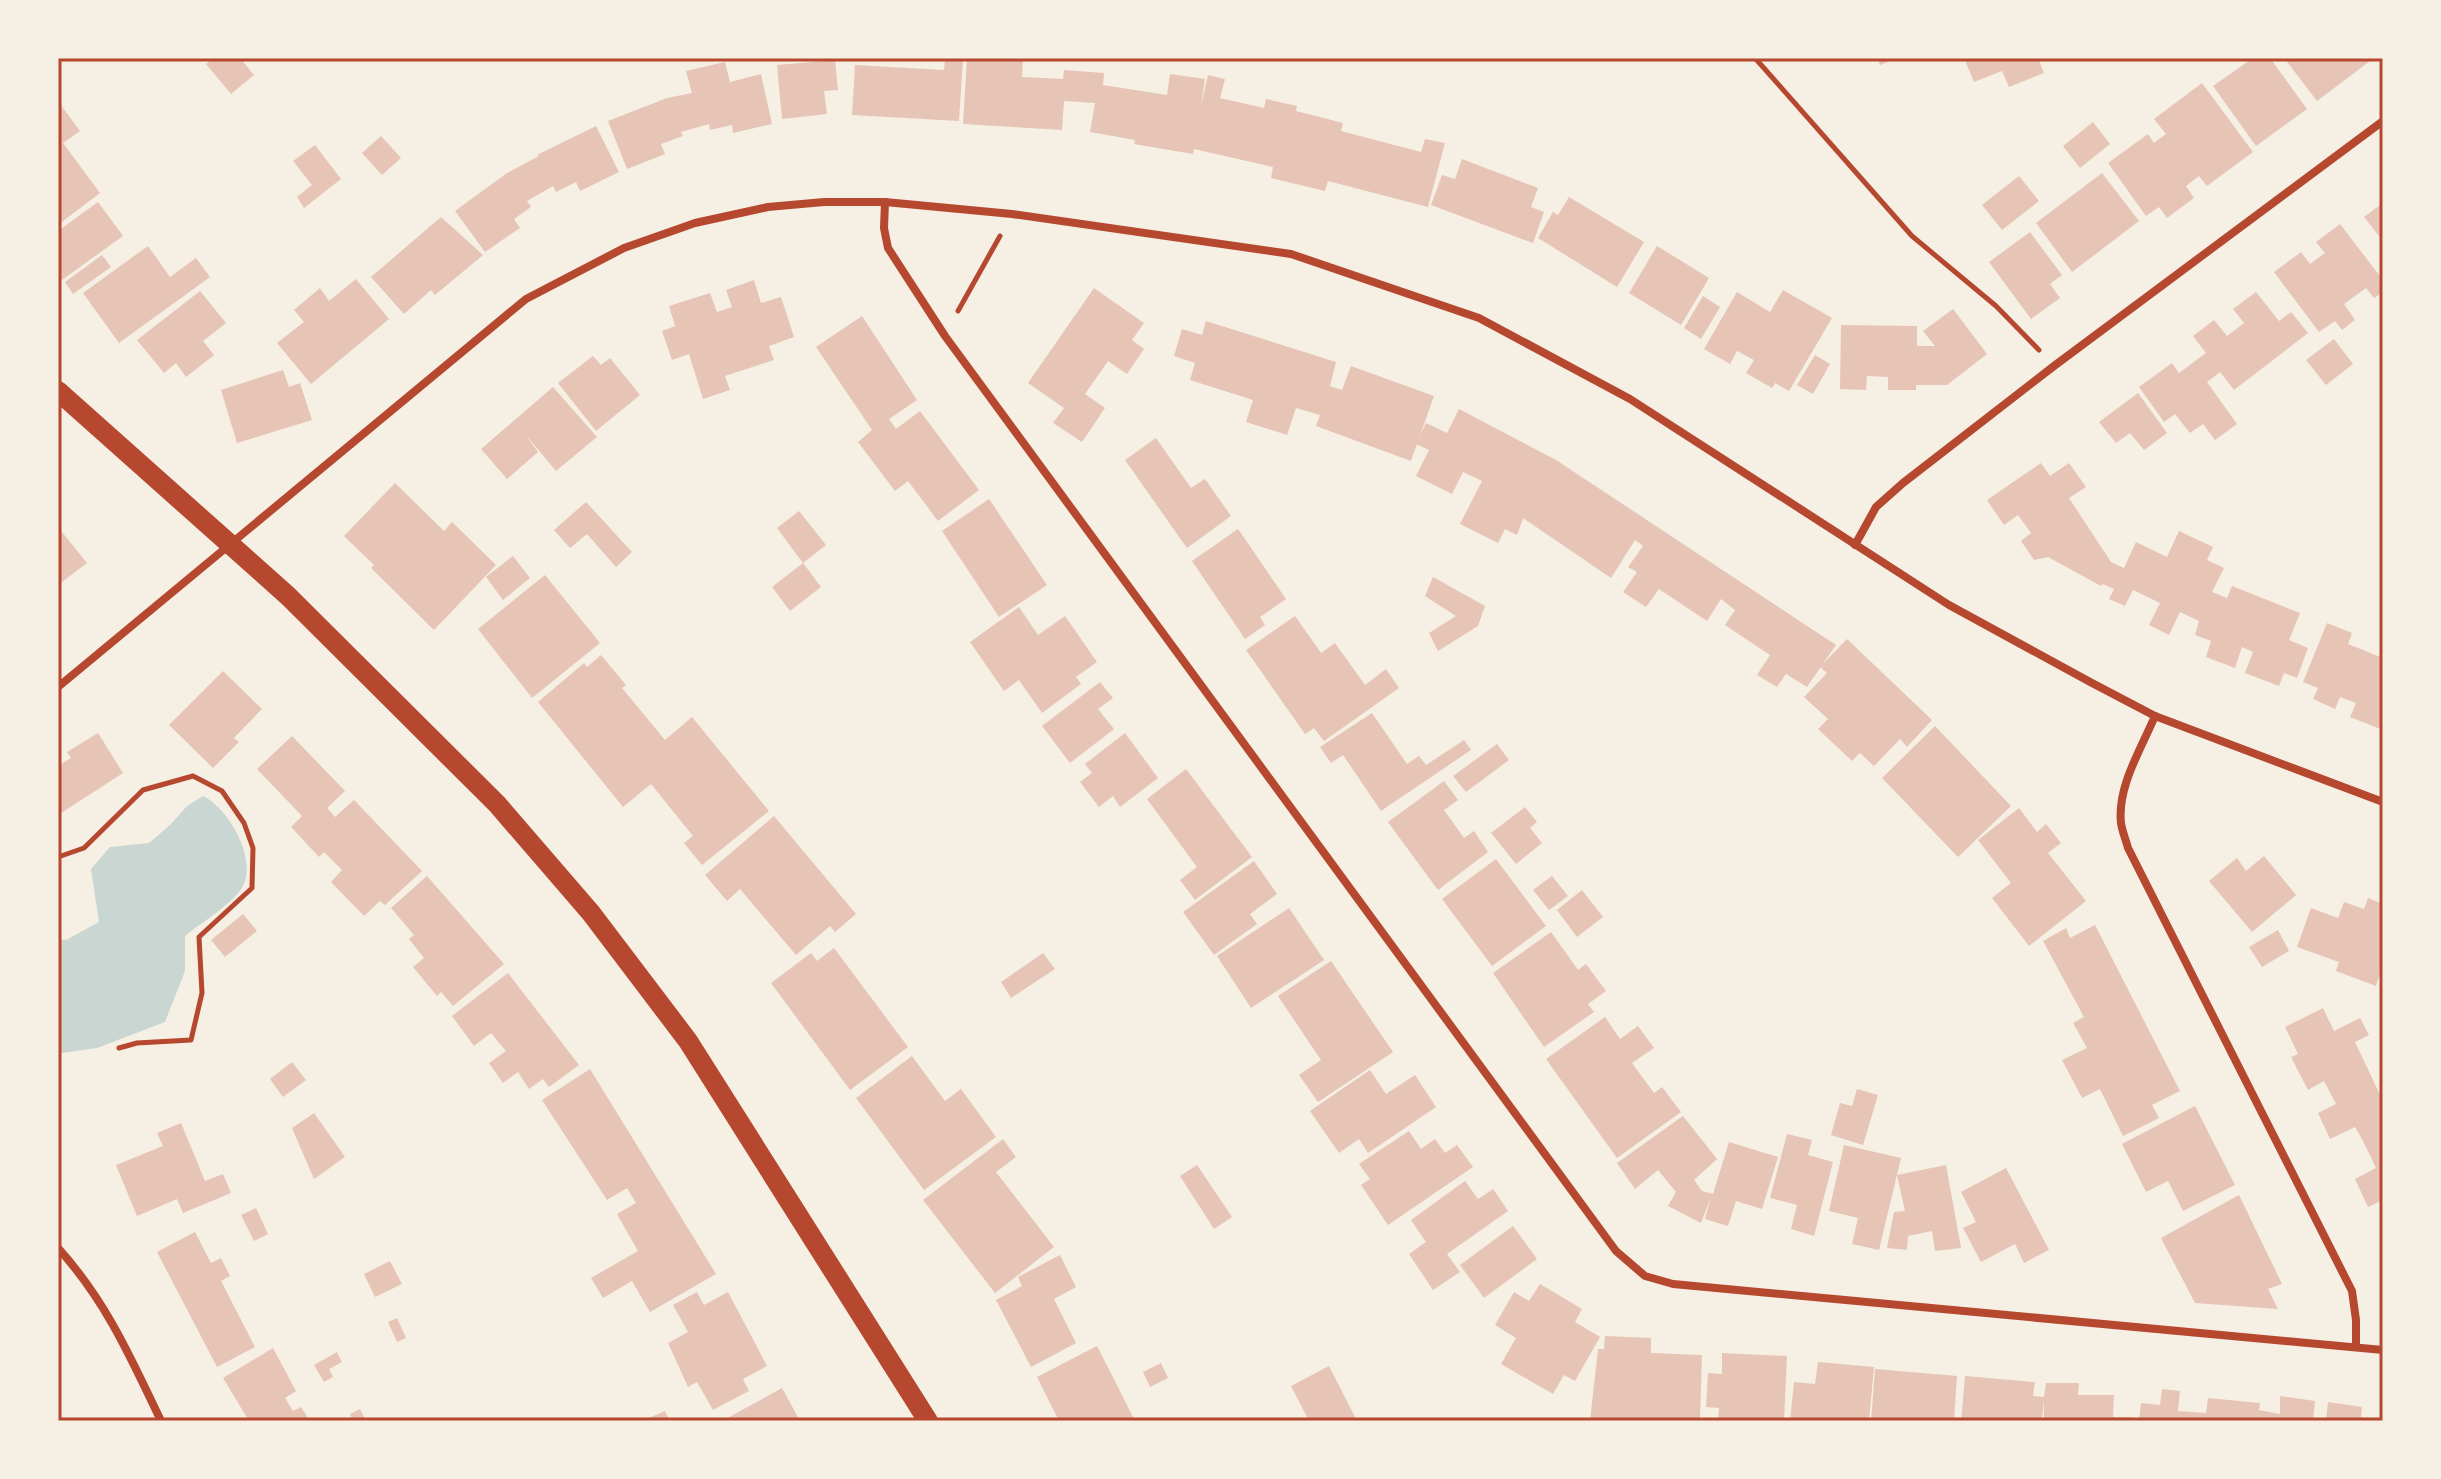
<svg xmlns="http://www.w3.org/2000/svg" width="2441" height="1479" viewBox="0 0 2441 1479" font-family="Jost,sans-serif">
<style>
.water{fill:#c9d6d2}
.building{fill:#e6c5b7}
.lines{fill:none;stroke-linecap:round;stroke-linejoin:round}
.path{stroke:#b5482f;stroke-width:5}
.minor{stroke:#b5482f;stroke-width:8}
.primary{stroke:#b5482f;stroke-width:20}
.neatline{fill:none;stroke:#b5482f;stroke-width:3}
</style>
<rect width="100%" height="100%" fill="#f6efe4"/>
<path class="water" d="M203,796C229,808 262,865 239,892C225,909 202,922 185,936V971L165,1022L97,1048L62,1053L58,1049V939L66,940L99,922L91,869L110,847L149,843L170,825L187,806Z"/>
<g class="building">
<polygon points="214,58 240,58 254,75 231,94 206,64"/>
<polygon points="945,58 963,58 959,121 852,115 855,65 944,70"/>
<polygon points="967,58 1023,58 1022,77 1063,79 1064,70 1104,73 1103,85 1167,95 1170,74 1205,79 1201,106 1208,75 1225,79 1220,98 1264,108 1266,99 1297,106 1296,111 1343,123 1341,131 1421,152 1425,139 1445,143 1428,207 1328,181 1325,191 1271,178 1273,167 1194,149 1193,154 1134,144 1135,140 1090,132 1095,103 1064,101 1062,130 963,124"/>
<polygon points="1877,58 1898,58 1880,65"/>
<polygon points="1964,58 2038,58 2044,73 2009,87 2002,71 1974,82"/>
<polygon points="2253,58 2270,58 2307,109 2256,146 2213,86"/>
<polygon points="2284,58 2374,58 2317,101"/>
<polygon points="835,60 838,90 824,91 827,114 782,119 777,65"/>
<polygon points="725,62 730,82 761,74 772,124 733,133 732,125 710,130 709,124 681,132 683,136 661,144 665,154 627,169 608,121 667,98 692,93 686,71"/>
<polygon points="2202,83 2253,152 2207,186 2199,176 2186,186 2194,198 2167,218 2159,207 2146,216 2108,163 2148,134 2154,143 2166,134 2154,119"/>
<polygon points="58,101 80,131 63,143 100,193 58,225"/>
<polygon points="2093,122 2110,144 2080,168 2063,146"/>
<polygon points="596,126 619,172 580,191 576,182 556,192 553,186 527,201 531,207 514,219 520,228 485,252 455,211 507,173 539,156 537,155"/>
<polygon points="381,136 401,158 382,175 362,153"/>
<polygon points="315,145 341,179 304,208 297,197 312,185 293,161"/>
<polygon points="1462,159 1538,188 1531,207 1544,212 1533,243 1431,205 1442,175 1455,179"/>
<polygon points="2102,173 2139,221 2072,272 2036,223"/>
<polygon points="2019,176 2039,201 2002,230 1982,205"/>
<polygon points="1569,197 1644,242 1617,287 1538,238 1553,212 1558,215"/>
<polygon points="98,202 123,236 59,282 58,231"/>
<polygon points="2383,203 2383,241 2364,217"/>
<polygon points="441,217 483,255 435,295 431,290 404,314 371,277"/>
<polygon points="2340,224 2383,280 2383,292 2374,298 2366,288 2344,304 2355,320 2342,330 2335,321 2319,332 2274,272 2301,252 2310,264 2325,253 2316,242"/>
<polygon points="2030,232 2062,275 2050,284 2060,298 2031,319 1989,262"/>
<polygon points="148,246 170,277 196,258 210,277 119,343 83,293"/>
<polygon points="1657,246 1709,278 1681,325 1629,293"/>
<polygon points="102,255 111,267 73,294 65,282"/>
<polygon points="356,279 389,319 311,384 277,343 304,322 294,310 320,288 329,301"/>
<polygon points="754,280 761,303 781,297 794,337 769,346 774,360 725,376 730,390 703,399 689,354 672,360 662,331 675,326 669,306 710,293 717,312 732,307 726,290"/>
<polygon points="1094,288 1144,323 1132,340 1144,349 1127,374 1108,361 1085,394 1105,408 1082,442 1053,423 1064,408 1028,383"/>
<polygon points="1783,290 1832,318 1789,391 1775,383 1772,388 1746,373 1754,360 1737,351 1730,364 1704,349 1737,292 1770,312"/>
<polygon points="200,291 226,323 203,341 214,355 186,377 176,363 164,373 137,340"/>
<polygon points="2256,292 2279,321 2291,312 2308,333 2234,390 2220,372 2207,382 2237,424 2215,440 2203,424 2190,433 2175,414 2164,422 2139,387 2172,363 2179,373 2206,353 2193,336 2214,320 2227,336 2244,323 2233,309"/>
<polygon points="1703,296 1720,307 1701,339 1684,328"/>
<polygon points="1953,309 1987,354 1947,385 1916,385 1916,390 1888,390 1888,377 1867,376 1866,390 1840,389 1841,325 1917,326 1917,346 1935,346 1923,331"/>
<polygon points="862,316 917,400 889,419 896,429 920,411 979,490 938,521 908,481 895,491 858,442 872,430 816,347"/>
<polygon points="1206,321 1336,362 1330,386 1342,390 1351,366 1434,396 1411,461 1316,426 1320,415 1296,408 1287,435 1246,422 1253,400 1190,380 1195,363 1174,356 1182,329 1202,335"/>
<polygon points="2334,339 2353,364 2326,385 2306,360"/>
<polygon points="1815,355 1830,364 1813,394 1797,385"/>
<polygon points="593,356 601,365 610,358 640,395 596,431 558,383"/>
<polygon points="283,370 289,387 300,383 312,420 237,443 221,390"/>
<polygon points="553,387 597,437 556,471 525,434 538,452 507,479 481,449"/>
<polygon points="2138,393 2167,433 2144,450 2130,433 2116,443 2099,422"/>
<polygon points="1459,409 1556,460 1836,645 1807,687 1786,674 1777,687 1757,675 1770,655 1725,625 1735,610 1721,599 1707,621 1659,589 1646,607 1623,592 1637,572 1628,567 1643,546 1635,540 1611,578 1523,518 1517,535 1505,529 1498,543 1460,524 1482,481 1463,472 1452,494 1416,476 1429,450 1416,444 1426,423 1447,433"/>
<polygon points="1156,438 1191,488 1205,479 1231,516 1187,548 1125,460"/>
<polygon points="2041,463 2050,476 2069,463 2086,487 2069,498 2111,562 2124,568 2136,542 2167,557 2179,531 2213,547 2207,560 2224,568 2212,592 2227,598 2232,586 2300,613 2289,640 2308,648 2297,678 2284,673 2279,686 2245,673 2253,652 2242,647 2235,668 2206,657 2211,641 2195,635 2199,621 2180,612 2169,635 2149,625 2160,603 2133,590 2125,606 2109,599 2114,589 2103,584 2101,586 2048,557 2034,560 2021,541 2031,533 2018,515 2004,525 1987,500"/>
<polygon points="395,483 444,531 452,522 496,565 434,630 371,568 374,565 344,536"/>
<polygon points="989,499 1047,585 999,617 942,531"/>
<polygon points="586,502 632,552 616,567 587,534 570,548 554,530"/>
<polygon points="799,511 826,545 803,563 821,587 790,611 772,587 803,563 777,528"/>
<polygon points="58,527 87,563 58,585"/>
<polygon points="1238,529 1286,599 1260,617 1265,625 1245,639 1192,561"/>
<polygon points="513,556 530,578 503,600 486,577"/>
<polygon points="545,575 600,643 532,698 478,629"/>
<polygon points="1433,577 1485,606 1478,626 1438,651 1429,633 1456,616 1425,596"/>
<polygon points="1019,607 1038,635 1065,616 1097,662 1076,677 1081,684 1042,713 1019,680 1004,691 970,642"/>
<polygon points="1295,616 1321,653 1335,643 1365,685 1386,669 1399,688 1324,741 1314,728 1305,734 1246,650"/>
<polygon points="2327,623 2352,633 2348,644 2383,658 2383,730 2350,717 2356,703 2340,697 2335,709 2313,699 2318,688 2303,682"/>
<polygon points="1847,639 1932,720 1907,747 1900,739 1874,766 1860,753 1852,761 1818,729 1828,719 1804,697 1827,673 1820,667"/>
<polygon points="601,655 626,685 622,688 665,740 692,717 769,811 702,865 684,843 693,836 651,784 623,807 538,702 584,663 587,667"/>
<polygon points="223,671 262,709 234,738 239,742 213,768 169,725"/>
<polygon points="1100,682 1113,698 1098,709 1114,729 1070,763 1042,726"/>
<polygon points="1372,713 1407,764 1419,756 1426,765 1464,740 1471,750 1381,811 1343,755 1331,763 1320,747"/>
<polygon points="1935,726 2011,806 1958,857 1882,778"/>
<polygon points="98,733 123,773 58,815 58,766 71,758 67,752"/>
<polygon points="1125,733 1158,778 1120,807 1113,796 1099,807 1080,782 1092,773 1085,764"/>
<polygon points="292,736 345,791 327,808 335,817 354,800 422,871 385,905 380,901 364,916 331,882 342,870 324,852 319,857 291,827 302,816 257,769"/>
<polygon points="1497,744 1509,760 1466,792 1453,776"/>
<polygon points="1186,769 1252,857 1195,900 1180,880 1197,867 1147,799"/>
<polygon points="1444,781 1458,800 1444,810 1464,838 1474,831 1488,852 1438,890 1388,822"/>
<polygon points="1525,807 1537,822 1530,828 1542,843 1516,864 1491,833"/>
<polygon points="2019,808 2037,832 2046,824 2061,843 2048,853 2086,901 2029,946 1992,898 2011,883 1978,840"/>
<polygon points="774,816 856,914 835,932 830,926 796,955 740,889 727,901 705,875"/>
<polygon points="2264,856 2296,895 2252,932 2209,881 2237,858 2246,871"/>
<polygon points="1496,859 1546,926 1492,966 1442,899"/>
<polygon points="1254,861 1277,894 1250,914 1257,924 1214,955 1183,912"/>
<polygon points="427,876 504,964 453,1006 441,992 437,996 413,967 424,958 409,939 414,935 391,908"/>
<polygon points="1552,876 1568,896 1549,910 1533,890"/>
<polygon points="1582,890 1603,917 1577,937 1557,910"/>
<polygon points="2368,898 2383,904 2383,964 2376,986 2336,971 2339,962 2297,947 2311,908 2338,918 2344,902 2364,909"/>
<polygon points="1289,908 1324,960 1251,1008 1217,956"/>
<polygon points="243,914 257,931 225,957 211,940"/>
<polygon points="2095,925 2180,1091 2152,1105 2159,1118 2123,1136 2100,1089 2082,1098 2062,1060 2087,1048 2073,1023 2084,1017 2043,941 2066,928 2070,938"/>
<polygon points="2278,930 2289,951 2262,967 2249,947"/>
<polygon points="1551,932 1578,970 1586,964 1606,991 1588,1004 1594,1012 1544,1047 1493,973"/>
<polygon points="834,948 908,1047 850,1090 771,983 811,953 817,961"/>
<polygon points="1043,953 1055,969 1011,998 1001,982"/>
<polygon points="1331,961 1393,1052 1318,1102 1299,1075 1321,1060 1278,996"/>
<polygon points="508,973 579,1065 549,1087 543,1079 529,1089 518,1072 503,1083 489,1063 506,1051 491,1033 474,1046 452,1016"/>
<polygon points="2323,1008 2334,1031 2360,1018 2369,1035 2355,1042 2383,1101 2383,1200 2368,1207 2355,1179 2376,1168 2364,1143 2355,1127 2330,1139 2318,1113 2336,1104 2324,1081 2308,1090 2291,1057 2298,1054 2285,1027"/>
<polygon points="1605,1017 1620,1039 1638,1026 1654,1048 1632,1063 1654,1093 1662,1087 1681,1112 1617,1158 1546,1059"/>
<polygon points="912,1056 945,1101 961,1089 996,1137 924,1190 856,1098"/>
<polygon points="292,1062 306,1080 283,1097 270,1079"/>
<polygon points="590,1069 716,1274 650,1312 632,1281 603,1298 591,1278 638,1251 617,1214 636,1203 627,1188 607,1200 542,1100"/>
<polygon points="1370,1070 1386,1094 1415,1075 1436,1107 1368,1153 1359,1139 1339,1153 1310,1111"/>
<polygon points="1857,1089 1878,1095 1863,1145 1831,1135 1840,1103 1852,1106"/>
<polygon points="2195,1106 2235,1185 2183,1211 2168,1181 2146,1192 2122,1144"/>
<polygon points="314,1113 345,1157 314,1179 292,1128"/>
<polygon points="1683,1116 1717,1159 1694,1180 1702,1191 1713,1194 1729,1142 1778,1157 1762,1209 1736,1201 1728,1226 1705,1219 1711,1197 1701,1223 1668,1206 1676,1192 1658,1170 1635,1189 1617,1163"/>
<polygon points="181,1123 205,1181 223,1174 231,1193 183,1213 177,1199 137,1216 116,1165 163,1146 157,1133"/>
<polygon points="1409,1131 1421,1149 1435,1139 1445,1153 1457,1145 1473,1167 1388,1225 1361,1185 1370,1179 1359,1164"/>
<polygon points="1787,1134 1812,1140 1808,1155 1833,1162 1814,1236 1791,1229 1797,1205 1770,1198"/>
<polygon points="1003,1139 1016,1157 996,1172 1054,1247 995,1293 923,1200"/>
<polygon points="1844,1145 1901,1158 1879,1250 1852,1244 1858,1218 1829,1211"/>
<polygon points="1197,1165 1232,1217 1214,1229 1180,1176"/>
<polygon points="1946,1165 1961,1248 1935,1251 1932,1231 1908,1236 1907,1250 1887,1248 1894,1212 1905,1211 1897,1175"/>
<polygon points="2006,1168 2049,1250 2024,1263 2015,1244 1981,1262 1963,1228 1976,1222 1961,1192"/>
<polygon points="1465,1181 1478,1199 1493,1189 1508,1211 1447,1254 1460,1272 1433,1290 1409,1254 1426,1242 1411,1220"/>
<polygon points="2239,1195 2282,1284 2268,1289 2278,1309 2195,1303 2161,1238"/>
<polygon points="256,1208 268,1234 254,1241 241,1215"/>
<polygon points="1513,1226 1537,1259 1484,1298 1460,1265"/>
<polygon points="195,1232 211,1263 221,1258 230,1276 221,1281 255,1347 217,1367 157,1252"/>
<polygon points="1060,1255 1076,1287 1054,1299 1076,1343 1031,1367 996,1300 1022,1286 1018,1277"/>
<polygon points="390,1261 402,1284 375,1297 364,1274"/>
<polygon points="1540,1284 1582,1309 1575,1322 1600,1337 1575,1381 1564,1375 1553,1394 1501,1364 1516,1338 1495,1325 1514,1292 1529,1301"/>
<polygon points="697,1292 704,1305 728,1292 767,1366 743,1379 749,1391 713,1410 697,1382 688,1387 668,1343 688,1332 673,1305"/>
<polygon points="397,1318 406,1338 397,1342 388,1322"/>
<polygon points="1605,1336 1651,1338 1651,1353 1702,1355 1700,1421 1590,1421 1598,1349 1604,1349"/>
<polygon points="1097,1346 1124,1399 1135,1421 1059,1421 1037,1377"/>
<polygon points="273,1348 296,1391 285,1398 293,1411 301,1407 310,1421 249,1421 223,1378"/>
<polygon points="337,1352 342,1362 329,1369 333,1377 324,1382 314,1365"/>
<polygon points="1722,1353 1787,1356 1784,1421 1718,1421 1719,1408 1706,1407 1708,1373 1722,1374"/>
<polygon points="1818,1362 1874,1367 1869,1421 1790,1421 1794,1382 1815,1384"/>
<polygon points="1161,1363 1168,1378 1150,1387 1143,1372"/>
<polygon points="1329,1366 1355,1417 1347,1421 1309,1421 1291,1386"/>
<polygon points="1875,1369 1957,1376 1954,1421 1871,1421"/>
<polygon points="1965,1376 2035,1382 2033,1396 2044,1397 2046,1383 2079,1383 2078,1395 2114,1395 2113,1417 2132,1417 2132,1421 2044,1421 2044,1399 2042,1421 1961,1421"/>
<polygon points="782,1388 800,1421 722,1421"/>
<polygon points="2162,1389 2180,1391 2178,1411 2206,1413 2208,1398 2260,1403 2259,1410 2280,1414 2280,1396 2315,1401 2313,1421 2139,1421 2141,1403 2160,1405"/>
<polygon points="2328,1402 2362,1407 2361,1417 2380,1419 2380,1421 2326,1421"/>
<polygon points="360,1409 366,1421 353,1421 350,1414"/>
<polygon points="665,1411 670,1421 642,1421"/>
</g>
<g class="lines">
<g class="path">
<polyline points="1755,58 1912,236 1996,306 2039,350"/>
<polyline points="958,311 1000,236"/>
<polyline points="58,857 84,848 143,790 193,776 222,791 244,823 253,848 252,888 199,937 202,993 191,1040 137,1043 119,1048"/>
</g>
<g class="minor">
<polyline points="885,202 884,228 888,248 945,336 1616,1251 1645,1276 1673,1284 2383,1350"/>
<polyline points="1855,545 1876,507 1903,483 2054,366 2383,121"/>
<polyline points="58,687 526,299 624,248 695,223 768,207 824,202 885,202 1012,214 1291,254 1479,318 1630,399 1949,605 2092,683 2155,716 2383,802"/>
<path d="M2155,716C2141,749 2117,787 2121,823C2122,831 2126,840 2128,848L2352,1291L2356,1320V1347"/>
<path d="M58,1248C106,1301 131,1358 161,1421"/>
</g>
<polyline class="primary" points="58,391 288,596 497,804 591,913 688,1041 928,1421"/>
</g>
<rect width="2441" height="1479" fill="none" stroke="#f6efe4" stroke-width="120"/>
<rect x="60" y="60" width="2321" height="1359" class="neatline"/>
</svg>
